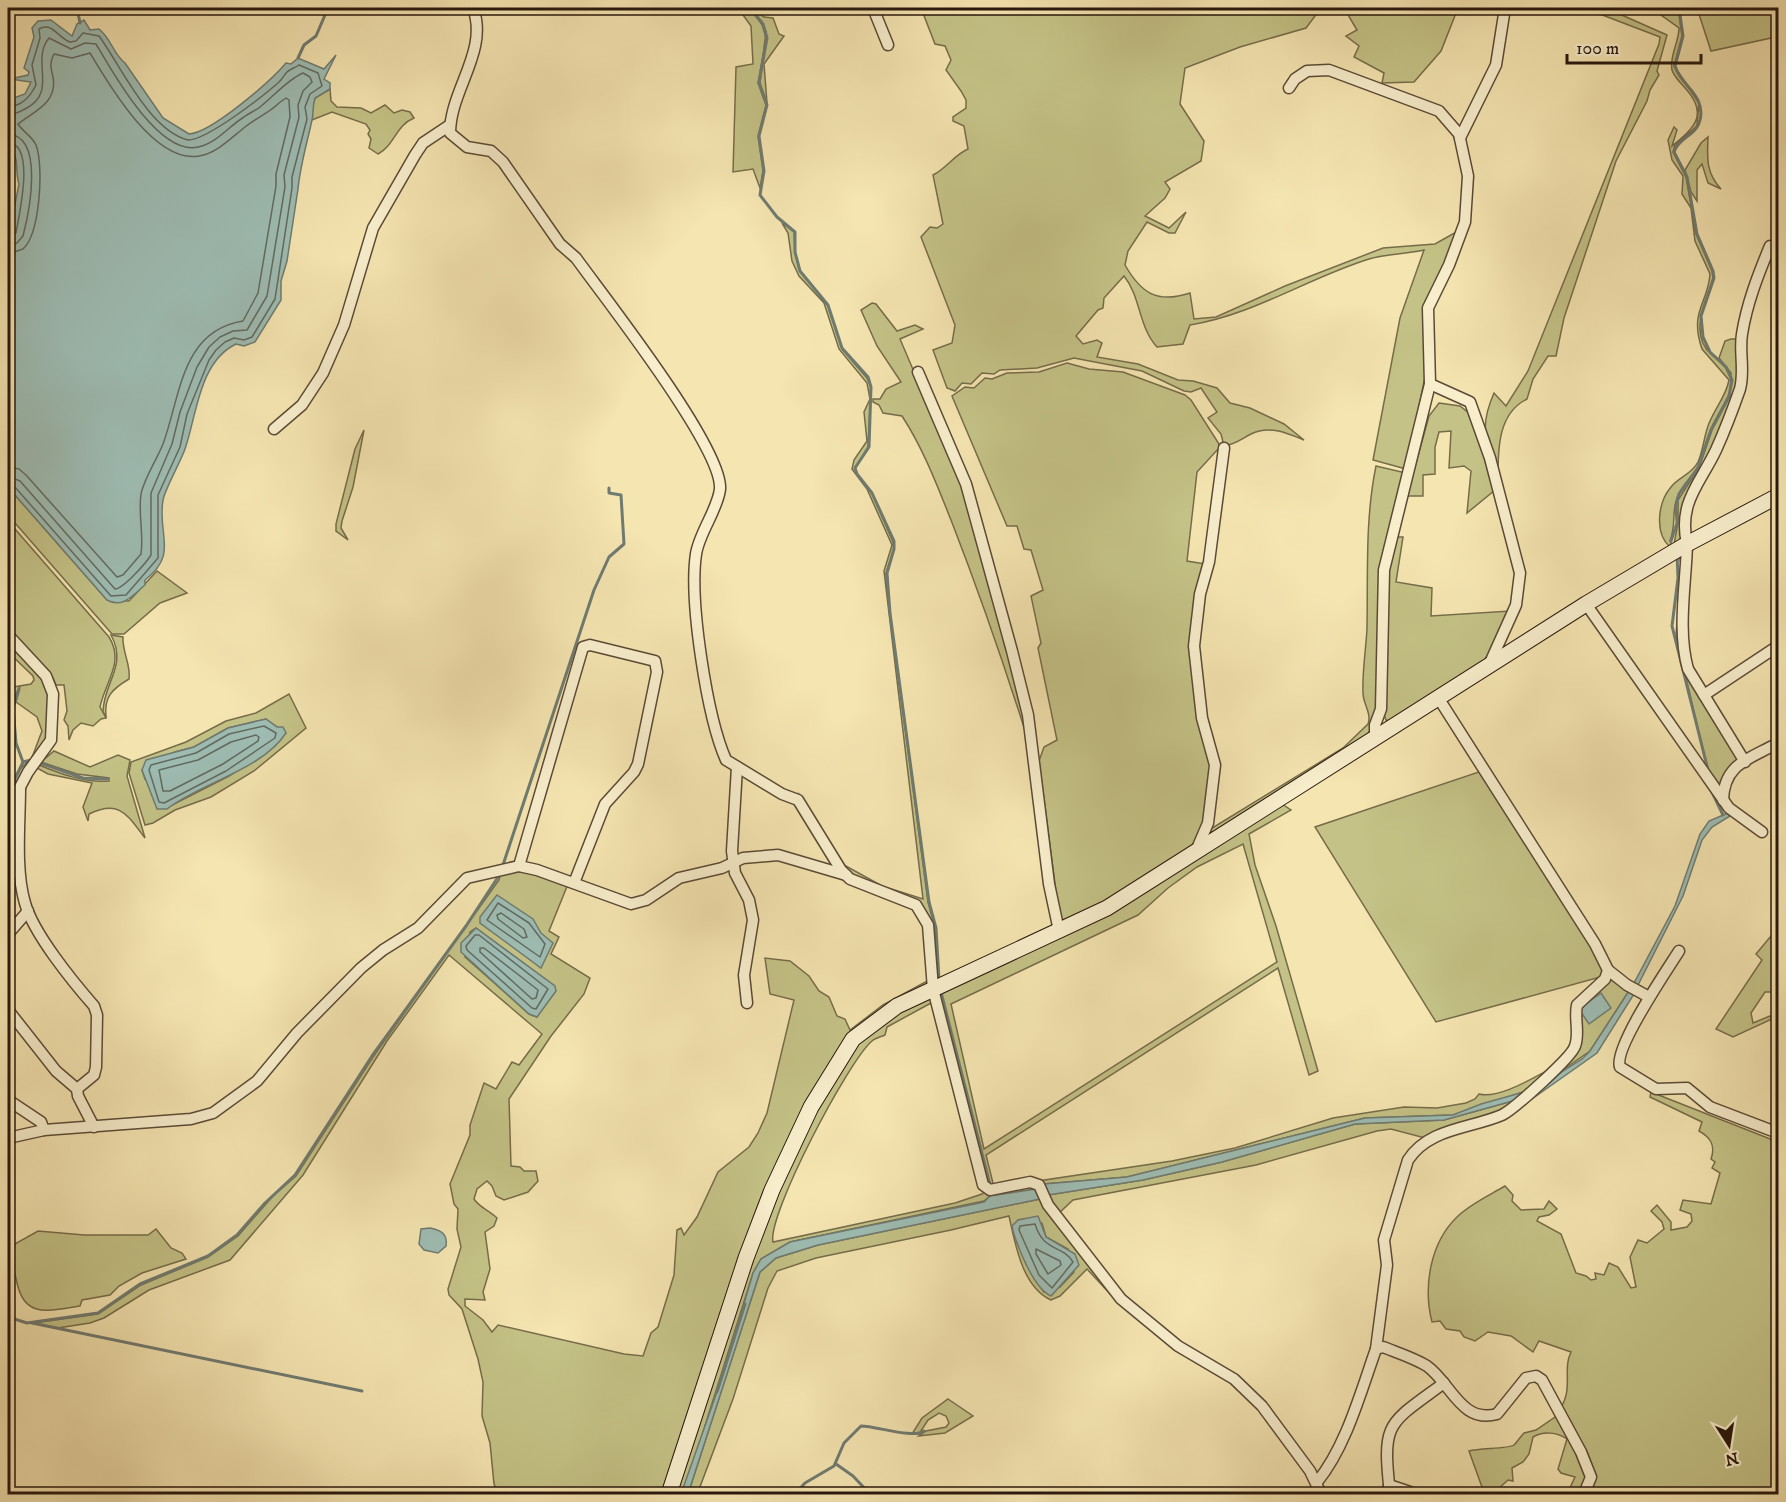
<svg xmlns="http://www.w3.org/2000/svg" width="1786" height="1502" viewBox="0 0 1786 1502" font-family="'IM FELL DW Pica',serif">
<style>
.green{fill:#c4c286;stroke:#766c4a;stroke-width:1.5;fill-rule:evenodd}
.water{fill:#9ebdb4;stroke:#6f7b71;stroke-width:1.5}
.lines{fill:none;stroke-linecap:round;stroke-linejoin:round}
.shore{stroke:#636a60;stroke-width:1.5}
.stream{stroke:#6f7b71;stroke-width:3}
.street-casing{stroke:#5b4a36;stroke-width:13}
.secondary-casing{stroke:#28170d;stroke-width:17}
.street{stroke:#f8eecc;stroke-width:10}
.secondary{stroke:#f8eecc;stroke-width:15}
</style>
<rect width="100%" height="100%" fill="#f5e5b1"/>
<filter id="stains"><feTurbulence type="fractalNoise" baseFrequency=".00333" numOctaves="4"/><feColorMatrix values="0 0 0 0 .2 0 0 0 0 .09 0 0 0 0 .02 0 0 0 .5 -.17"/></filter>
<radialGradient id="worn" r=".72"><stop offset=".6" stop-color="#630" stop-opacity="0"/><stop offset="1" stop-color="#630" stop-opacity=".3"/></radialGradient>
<g class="green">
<polygon points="738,8 749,8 762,24 766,38 758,83 766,105 758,136 763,171 760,188 753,169 733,172 736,67 753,64 751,26"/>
<polygon points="751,8 764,17 773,18 779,34 784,36 764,64 767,103 760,83 766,31"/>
<path d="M921,8H1321L1306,28L1240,47L1185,68L1180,104L1204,141L1201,161L1165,182L1170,189L1165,198L1145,216L1169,228L1186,212L1175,233H1169L1147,222L1128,251L1125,265C1141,293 1157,304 1190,293L1194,319L1216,317L1285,286L1383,248L1435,244L1458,231L1429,298L1425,377L1406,469L1373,460L1400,318L1424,250C1406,254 1386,254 1369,259C1308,278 1253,315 1190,325L1183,344L1157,347C1138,326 1141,297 1124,276L1104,298L1103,308L1098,310L1076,336L1083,344L1097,340L1102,343L1097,357L1138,364L1178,380L1193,381L1217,388L1230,403L1250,408L1284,424L1304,440C1287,433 1269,425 1251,434C1241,439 1236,444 1224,446L1221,434L1208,418L1217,412L1201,388L1191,392L1184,391L1142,371L1074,358L1037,368L1000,370L994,374L982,373L971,384L962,383L955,391L947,388L933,350L952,343L955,325L921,237L930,227L937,228L943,224L933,175C947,168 954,155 968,149L964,126L953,121V117L966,108V100L961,91L946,70L951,60L945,46L935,44Z"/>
<polygon points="1344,8 1458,8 1441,51 1414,82 1382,83 1384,73 1354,57 1359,46 1346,36 1357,30"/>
<path d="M1584,8H1606L1667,35L1657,71L1659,75L1650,90L1647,101L1616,161L1564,318L1556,356H1548L1533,379L1527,399C1499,413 1498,446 1498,475C1487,438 1478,430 1494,393L1506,406L1528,371L1659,44L1660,37Z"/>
<path d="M1651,8H1678L1682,36L1674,66L1699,103L1697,126L1675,145L1673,152L1686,177L1696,234L1712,271L1713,278C1706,302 1688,334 1712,355C1720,362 1730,369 1731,381C1732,395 1722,407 1716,419C1707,433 1705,450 1698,466C1692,478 1679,487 1676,501C1672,515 1676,525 1670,541L1672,545L1670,547C1654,533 1658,502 1671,487C1679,477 1692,474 1698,462C1703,451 1704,437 1708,426C1714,409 1726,397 1729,380L1702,349C1689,311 1708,304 1710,274L1695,241L1691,208L1682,194L1683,176L1672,160L1668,140L1674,127L1677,130L1672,146C1694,128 1709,115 1686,89C1681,83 1674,77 1672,70C1669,57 1679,42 1679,28Z"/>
<polygon points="1697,8 1778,8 1778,54 1776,37 1711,51"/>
<path d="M330,89L331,101L337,107L361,108L371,113L385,105L394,113L402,110L410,112L414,118C396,125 394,146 378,154L369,148L371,139L368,134L370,130L366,124L332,112L312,120L311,109L315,98Z"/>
<path d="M1708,137C1707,158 1706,173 1721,189L1708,183L1702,164L1697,170V201L1691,192L1685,170L1701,143Z"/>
<polygon points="782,223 794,232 795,252 800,271 828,306 842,349 867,378 871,387 868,447 855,468 857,475 872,493 893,542 894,549 886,573 890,613 928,902 935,928 937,985 927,915 847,872 798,793 844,865 882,886 923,899 884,571 892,545 867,489 852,469 854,460 867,441 864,412 870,399 867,383 839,349 824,303 799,276 792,261 788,233"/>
<path d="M872,303L876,304L897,331L915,325L923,329L900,339L964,489L1010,652L1027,737C1004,664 979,592 951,520C937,485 923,448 902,416L883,413L879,405L873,402V399H880L886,389L901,382L877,346L861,310Z"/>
<polygon points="1731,339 1738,339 1738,383 1710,452 1691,484 1687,498 1683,539 1674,544 1678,523 1678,500 1699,468 1712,430 1730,396 1731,373 1719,358 1725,341"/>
<polygon points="1067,363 1089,369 1123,372 1185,395 1191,400 1219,444 1219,448 1197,472 1187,561 1206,564 1193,630 1212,761 1204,826 1195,849 1129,891 1063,923 1059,915 1039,761 1044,747 1057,740 1038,648 1041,643 1031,596 1043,590 1031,550 1024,549 1017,526 1007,526 952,396 965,387 974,388 985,378 992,379 1007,373 1039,372"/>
<polygon points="1439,403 1460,406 1470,414 1495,490 1467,513 1471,471 1464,466 1449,468 1451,431 1439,432 1435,447 1435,474 1423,475 1423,496 1407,496 1429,416"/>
<polygon points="364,430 353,487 342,521 341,528 348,540 336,531 336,524 355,449"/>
<path d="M1376,466L1406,473L1381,571L1379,710L1369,733L1213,832L1209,830L1343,748L1368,724C1372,713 1363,704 1363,693C1362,672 1366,650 1367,628C1368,574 1365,519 1376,466Z"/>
<polygon points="8,487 107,600 129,601 157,571 187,593 160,603 124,634 112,634 8,515"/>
<path d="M8,521L109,637C125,662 105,682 100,707L106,718L101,719L93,726L81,723L73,730L69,740L68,726L64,720L67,711L64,685H56L53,678L8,631Z"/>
<polygon points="1396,537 1403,537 1396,582 1432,588 1431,616 1510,611 1487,661 1390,721 1386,720 1383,712 1389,571"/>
<polygon points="1682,554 1681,648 1738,760 1720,788 1709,776 1676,635 1682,568 1679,555"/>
<path d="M111,635L123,637C122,652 131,664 129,679C112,689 104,697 106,716L103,712C103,683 128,666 111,635Z"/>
<path d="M8,637L50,688V733L8,807C7,790 16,768 31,760L42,731L37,717L16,702L20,686L13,700L8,702V688L31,684L34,680L33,676L8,652Z"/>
<path d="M289,694L306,728L254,771L211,797L175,810L153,823L145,825L129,773L131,762L186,742L226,721L256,713ZM266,719L277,727L265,753L229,776L176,803L172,805L145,779L142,770L175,752L194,747L228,728Z"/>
<path d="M54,751L90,767L118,755L130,760L127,776L145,838C127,815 120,799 89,814L88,821L83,807L92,783L48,774L37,768L39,765C61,774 85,783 109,781V778L77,774L41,762Z"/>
<polygon points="1480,769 1602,961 1604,976 1436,1022 1315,827 1479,772"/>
<path d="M1282,804L1291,810L1249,834L1255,865L1276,926L1318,1071L1309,1075L1278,968L986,1155L994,1187H989L937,994ZM1243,844L1277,962L984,1149L951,1004L1138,915L1168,888L1197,867Z"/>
<path d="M508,871L528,872L568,884L549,931L559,937L551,954L590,978L584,994L551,1036L509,1099L511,1166L520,1167L524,1171H536L538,1181L528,1192L504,1200L496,1196L492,1186L487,1181L477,1189L474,1199C480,1208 489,1210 497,1218L494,1226L485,1232L490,1269L483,1292L485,1300L465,1299V1306L483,1320L492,1332L498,1325L624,1354L643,1356L651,1333L658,1327L674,1275L677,1230L681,1228L684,1235L697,1217L718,1172L749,1147L758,1133L767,1113L794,1000L770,994L765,958L790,961L809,976L819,991L829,997L837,1016L845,1019L850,1030L883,1005L929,980L926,986L869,1020L779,1160L666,1494H499L494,1484L490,1443L482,1416L483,1382L478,1359L462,1309L449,1295L448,1289L461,1247L457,1229L458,1209L454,1204L450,1184L470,1135V1125L484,1083L496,1089L512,1062L519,1065L542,1034L449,955L387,1041L303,1175L230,1260L149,1290L104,1318L90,1323L58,1328L33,1323L98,1314L141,1285L208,1257L238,1236L273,1196L296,1176L373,1057L499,880L501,873ZM476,928L554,986L537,1017L529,1014L465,957L470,932Z"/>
<polygon points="1776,930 1778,932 1778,992 1765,992 1751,1013 1753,1023 1770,1016 1772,1019 1733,1037 1716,1029 1762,960 1756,954"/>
<path d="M1610,979L1629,991L1590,1051L1544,1083C1572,1061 1588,1050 1578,1011Z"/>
<path d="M930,997L931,1003L887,1027L885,1035C880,1037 875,1038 872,1041C849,1060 767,1215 773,1242L955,1203L982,1194L985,1191L1032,1185L1036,1189L990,1196L984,1201L790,1242L761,1259L753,1273L693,1464L681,1494H676C718,1377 747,1256 801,1142C814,1114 837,1066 857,1043C876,1022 905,1010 930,997Z"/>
<path d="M1560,1064L1526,1091L1453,1115L1365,1118L1127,1177L1044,1184L1038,1181L1172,1161L1235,1148L1333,1118L1404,1107L1437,1108L1466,1103L1475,1099L1479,1094C1501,1100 1540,1073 1560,1064Z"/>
<path d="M1651,1092L1778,1142V1494H1585L1593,1477L1560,1409C1574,1388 1562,1370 1571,1352L1539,1341L1533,1352L1511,1336L1488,1332L1475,1341L1464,1337L1460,1331L1446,1329L1440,1321L1432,1322C1423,1287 1430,1243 1457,1217C1470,1204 1490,1195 1505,1186L1513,1195L1512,1201L1521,1210L1544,1209L1549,1201L1557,1209L1549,1215L1539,1217L1537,1221L1561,1234L1576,1273L1586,1276L1591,1280L1596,1279L1595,1273L1604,1275L1609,1263L1618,1267L1631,1288L1636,1287L1630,1257L1638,1240L1647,1243L1664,1229L1662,1222L1651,1211L1657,1205L1671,1222V1230L1687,1227L1692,1221L1691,1214L1680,1210L1683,1200L1711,1204L1720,1173L1712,1168L1715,1162L1711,1159C1716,1145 1710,1137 1699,1131L1702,1122L1650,1097Z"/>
<polygon points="1516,1100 1501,1114 1425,1138 1391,1129 1377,1131 1256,1165 1073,1200 1059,1213 1048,1195 1143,1180 1222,1162 1355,1124 1444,1120"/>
<path d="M1040,1199L1112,1296L1087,1269L1060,1296L1051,1300C1022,1287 1015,1243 1009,1216L951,1230L816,1258L777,1271L768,1288L733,1399L698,1492L688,1494L760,1272L776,1258L818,1245ZM1026,1219L1042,1223L1046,1237L1068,1249L1074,1272L1060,1287L1044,1292L1025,1262L1018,1242V1220Z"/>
<path d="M156,1229L171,1248L182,1253L186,1259L142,1273L119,1286L110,1295L82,1300L80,1306C51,1310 25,1320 17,1283C15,1272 11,1263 9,1252L13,1245L38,1231L84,1235H148Z"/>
<polygon points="948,1399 973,1416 945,1433 919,1436 926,1431 946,1427 949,1423 946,1416 939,1413 928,1420 919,1434 912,1434 922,1418"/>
<path d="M1558,1415L1589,1477L1581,1494H1567L1575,1477L1561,1473L1558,1469L1567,1439C1557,1432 1543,1431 1533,1437L1529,1454L1523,1462L1512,1468L1513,1481L1508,1480L1497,1490L1482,1487L1469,1451C1480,1448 1508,1449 1514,1445C1518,1441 1520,1437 1524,1433L1536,1430Z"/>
</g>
<g class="water">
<path d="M51,20L72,36L77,24L84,20L90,30L99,29C111,38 113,54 125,63L163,118L189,134C211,133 271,81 286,63L291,64L298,58L324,69L336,55L324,79L330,83V89L315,98C312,107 314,112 312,120C307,143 300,166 298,189L287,261L281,281V300L255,342L244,346L236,344C199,362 197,414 185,449C180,463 165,489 163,500C157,535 179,554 145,580V585C133,595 123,609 107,600L8,487V240L19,184C14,169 21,157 8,146V100L25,94L31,82L10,79L28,75L29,72L24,68L34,37L32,28L38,21Z"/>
<path d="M266,719L277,727H283L286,733C262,770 200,783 167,809H157L142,770L146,760L194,747L228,728Z"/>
<polygon points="1728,813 1730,816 1712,827 1702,840 1683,896 1637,987 1633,985 1675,906 1700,834 1709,821"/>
<polygon points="497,895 533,919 541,933 553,943 541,968 480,923 480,917"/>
<polygon points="476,928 555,986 556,991 537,1017 529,1014 461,952 461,943"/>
<polygon points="1629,991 1634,994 1597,1053 1529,1101 1516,1100 1444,1120 1355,1124 1222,1162 1143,1180 1048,1195 1044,1184 1127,1177 1365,1118 1453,1115 1481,1104 1535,1089 1582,1059 1590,1051"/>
<polygon points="1601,993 1611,1008 1589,1024 1579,1009"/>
<polygon points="1036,1189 1040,1199 818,1245 776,1258 760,1272 688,1494 681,1494 724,1372 753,1273 761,1259 790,1242 984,1202 990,1196"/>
<path d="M1038,1216L1046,1237L1075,1254L1079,1265L1051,1296C1034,1289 1018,1248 1013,1231L1012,1226L1018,1220Z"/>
<path d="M430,1228C441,1230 448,1234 446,1246L438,1253L424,1250L419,1244L421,1229Z"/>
</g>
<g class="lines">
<g class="shore">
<path d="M8,106C22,107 30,97 36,85L32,65L40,38L39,29C52,21 58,38 70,42L76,41L83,33L99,36C121,66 149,130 188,140C207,140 262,97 278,83C282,80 284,75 287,72C290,69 295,68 299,65L318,73L322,86L310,94L305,107L307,119L292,177V188L275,299L252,337L244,340L234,338L225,342L216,350L209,360L187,414L180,447L158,495V558L126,595L111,596L14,486L8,484"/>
<path d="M8,114C15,115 19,112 25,109C59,92 30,61 49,38L71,49L85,43L96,44C113,73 159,156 198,147C217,143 229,126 244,117C249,113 255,111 260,107C274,96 287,80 303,73L310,77L312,82L303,91L298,105L299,117L284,175L285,187L267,296L247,330L233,331L220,337L209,347L197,367L180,412L172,444L151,493V555C146,563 123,589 115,589L20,481L8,476"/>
<path d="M8,134C45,136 29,213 23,236L17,243L8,245"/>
<path d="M8,142C36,145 19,214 16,233L8,237"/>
<path d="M8,254L23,249C40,234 44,166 36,145C32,136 23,132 18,124C32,112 58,104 53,77C51,68 49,63 54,54L72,58L90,53C109,85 155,164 199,156C217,153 231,138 245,127C256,118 269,113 279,103L286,98L289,100L290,117L276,174V186L258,293L243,321C181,331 181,395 163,444C157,459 144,479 141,494C138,514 144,535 141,554L123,575L117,577L26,475L19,469L8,467"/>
<polygon points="264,726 276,733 275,738 226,771 164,803 159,802 149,770 151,765 196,753 229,734"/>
<polygon points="256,735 259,737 258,741 223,764 170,791 163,791 159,770 198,760 231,742"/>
<polygon points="498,903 529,923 545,944 540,957 487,920"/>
<polygon points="501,913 524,929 527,937 523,938 498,919 497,915"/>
<polygon points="475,935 479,935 548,989 536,1009 532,1008 467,950 466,946"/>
<polygon points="480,948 484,948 538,990 536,998 532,999 480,952"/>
<path d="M1035,1224C1044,1253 1062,1244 1073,1262L1052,1288L1039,1275L1019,1230L1020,1226Z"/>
<polygon points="1036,1249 1060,1261 1061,1265 1048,1274 1036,1254"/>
</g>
<g class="stream">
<polyline points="77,8 80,23"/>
<polyline points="750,8 763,24 767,38 759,83 767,105 759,136 764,171 760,195 777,217 795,232 795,252 800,271 828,305 842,348 868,377 871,387 869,447 855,468 857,474 872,493 894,541 894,549 887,573 890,613 929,902 936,928 939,979"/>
<polyline points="298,58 304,45 316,36 328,8"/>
<path d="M1671,541L1677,523L1676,506L1679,494L1698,468L1711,430L1729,396L1732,380L1726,367L1710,352L1703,337L1701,316L1714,278L1713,271L1697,234L1687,177L1674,152C1678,138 1697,135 1700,120C1706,95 1681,86 1675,66L1683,36L1679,8"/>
<polyline points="1677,554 1678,578 1672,626 1708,770"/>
<polyline points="19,689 13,708 16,743 23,762"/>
<polyline points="40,763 83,778 107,779"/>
<polyline points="1711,790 1723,815"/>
<polyline points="8,793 23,762 31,760"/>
<polyline points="503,865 594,590 609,557 624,544 621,495 609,493 609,488"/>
<polyline points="941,992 990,1185"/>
<polyline points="8,1317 27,1323 98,1313 140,1284 208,1256 237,1235 265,1203 295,1175 372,1056 466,926 500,874"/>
<polyline points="32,1323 362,1391"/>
<polyline points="717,1392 745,1304"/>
<polyline points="836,1464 853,1476 870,1494"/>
<path d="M795,1494L805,1483L834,1466L844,1443L861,1426C876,1426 914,1439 924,1431"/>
</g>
<defs>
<g id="street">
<path d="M473,8C489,51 450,90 450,133L467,147L491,151L503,162L560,244L576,258C604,297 723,448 720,489C718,509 699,533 696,554C689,601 707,717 726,760L782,794L798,800L841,870L850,879L916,905L928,925L933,989L983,1185L990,1190L1030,1182L1039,1185L1048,1205L1121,1299L1178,1346L1234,1379L1262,1406L1310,1471L1321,1494"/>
<polyline points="873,8 888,45"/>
<polyline points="1289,88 1295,79 1307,71 1329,70 1439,111 1459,134 1468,176 1465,222 1449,265 1428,308 1430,384 1384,570 1381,709 1375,725 1375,739"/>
<polyline points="1460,138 1496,65 1505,8"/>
<polyline points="918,372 966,484 1012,651 1028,715 1049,884 1059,931"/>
<polyline points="1430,384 1470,402 1490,458 1520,573 1516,605 1489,665"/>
<polyline points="274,429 302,405 323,373 344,325 373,228 415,155 423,143 450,125"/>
<polyline points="1586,604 1729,808 1762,832"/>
<polyline points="8,635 46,676 53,694 51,740 28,772 8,810"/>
<polyline points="1704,695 1778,646"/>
<path d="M1745,762L1688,669C1677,630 1686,584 1687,544C1678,502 1700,484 1716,450C1725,430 1733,409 1740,389C1745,371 1739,352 1742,334C1747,303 1758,275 1770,246"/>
<polyline points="737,767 732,851 735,873 749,900 753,920 744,975 747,1003"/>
<path d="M20,788C20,823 15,870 25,903C33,933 73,982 94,1006L97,1015L96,1067L94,1075L77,1089L78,1096L94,1127"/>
<path d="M1723,800C1724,763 1750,759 1778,743"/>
<polyline points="1196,851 1208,823 1215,765 1202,718 1194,646 1200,594 1209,562 1224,448"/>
<polyline points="519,866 583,647 590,645 655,661 657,672 638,764 634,772 605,804 574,883"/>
<polyline points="8,934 28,911"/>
<path d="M1679,951C1667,970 1613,1049 1620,1067L1656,1089L1687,1088L1710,1107L1778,1133"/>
<polyline points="1608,970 1627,985 1649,997"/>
<polyline points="8,1010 56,1071 77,1089"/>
<polyline points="8,1100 41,1122 44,1130"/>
<polyline points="8,1138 44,1130 191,1119 213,1113 257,1081 297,1033 361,968 383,950 418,928 467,878 519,866 537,870 631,904 646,900 679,878 722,868 743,858 778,855 846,875"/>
<path d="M1376,1349L1387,1265L1384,1240L1408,1160C1429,1128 1469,1129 1502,1115C1513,1110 1572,1057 1575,1046C1580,1033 1574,1019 1577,1005L1605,979L1608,970L1595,944L1439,699"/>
<path d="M1317,1482C1346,1447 1361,1391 1376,1349L1383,1347C1398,1353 1414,1358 1427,1366C1451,1383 1461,1424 1497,1414L1526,1378L1536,1376L1542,1380L1581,1452L1591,1477L1584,1494"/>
<polyline points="1389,1485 1416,1494"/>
<path d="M1390,1494C1382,1421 1387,1425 1444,1383"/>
</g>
<polyline id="secondary" points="669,1494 746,1258 772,1190 811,1107 853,1039 897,1006 1107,908 1586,604 1687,544 1778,496"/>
</defs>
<use href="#street" class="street-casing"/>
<use href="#secondary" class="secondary-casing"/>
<use href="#street" class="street"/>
<use href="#secondary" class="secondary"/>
</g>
<rect width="1786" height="1502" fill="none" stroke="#f5e5b1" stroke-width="30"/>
<rect x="9" y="9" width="1768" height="1484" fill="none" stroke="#28170d" stroke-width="3"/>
<rect x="15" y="15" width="1756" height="1472" fill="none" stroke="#28170d" stroke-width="1.5"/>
<g transform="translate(1729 1445) rotate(168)" stroke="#f8eecc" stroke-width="4.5" paint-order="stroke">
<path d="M0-4.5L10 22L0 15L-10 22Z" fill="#28170d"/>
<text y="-9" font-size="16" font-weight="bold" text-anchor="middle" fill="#28170d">N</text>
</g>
<path d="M1567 54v9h134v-9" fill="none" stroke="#28170d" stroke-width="3"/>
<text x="1576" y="54" font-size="18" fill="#28170d" stroke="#f8eecc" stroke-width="4.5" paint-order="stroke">100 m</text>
<rect width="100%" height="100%" filter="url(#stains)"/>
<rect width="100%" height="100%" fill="url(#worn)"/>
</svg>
